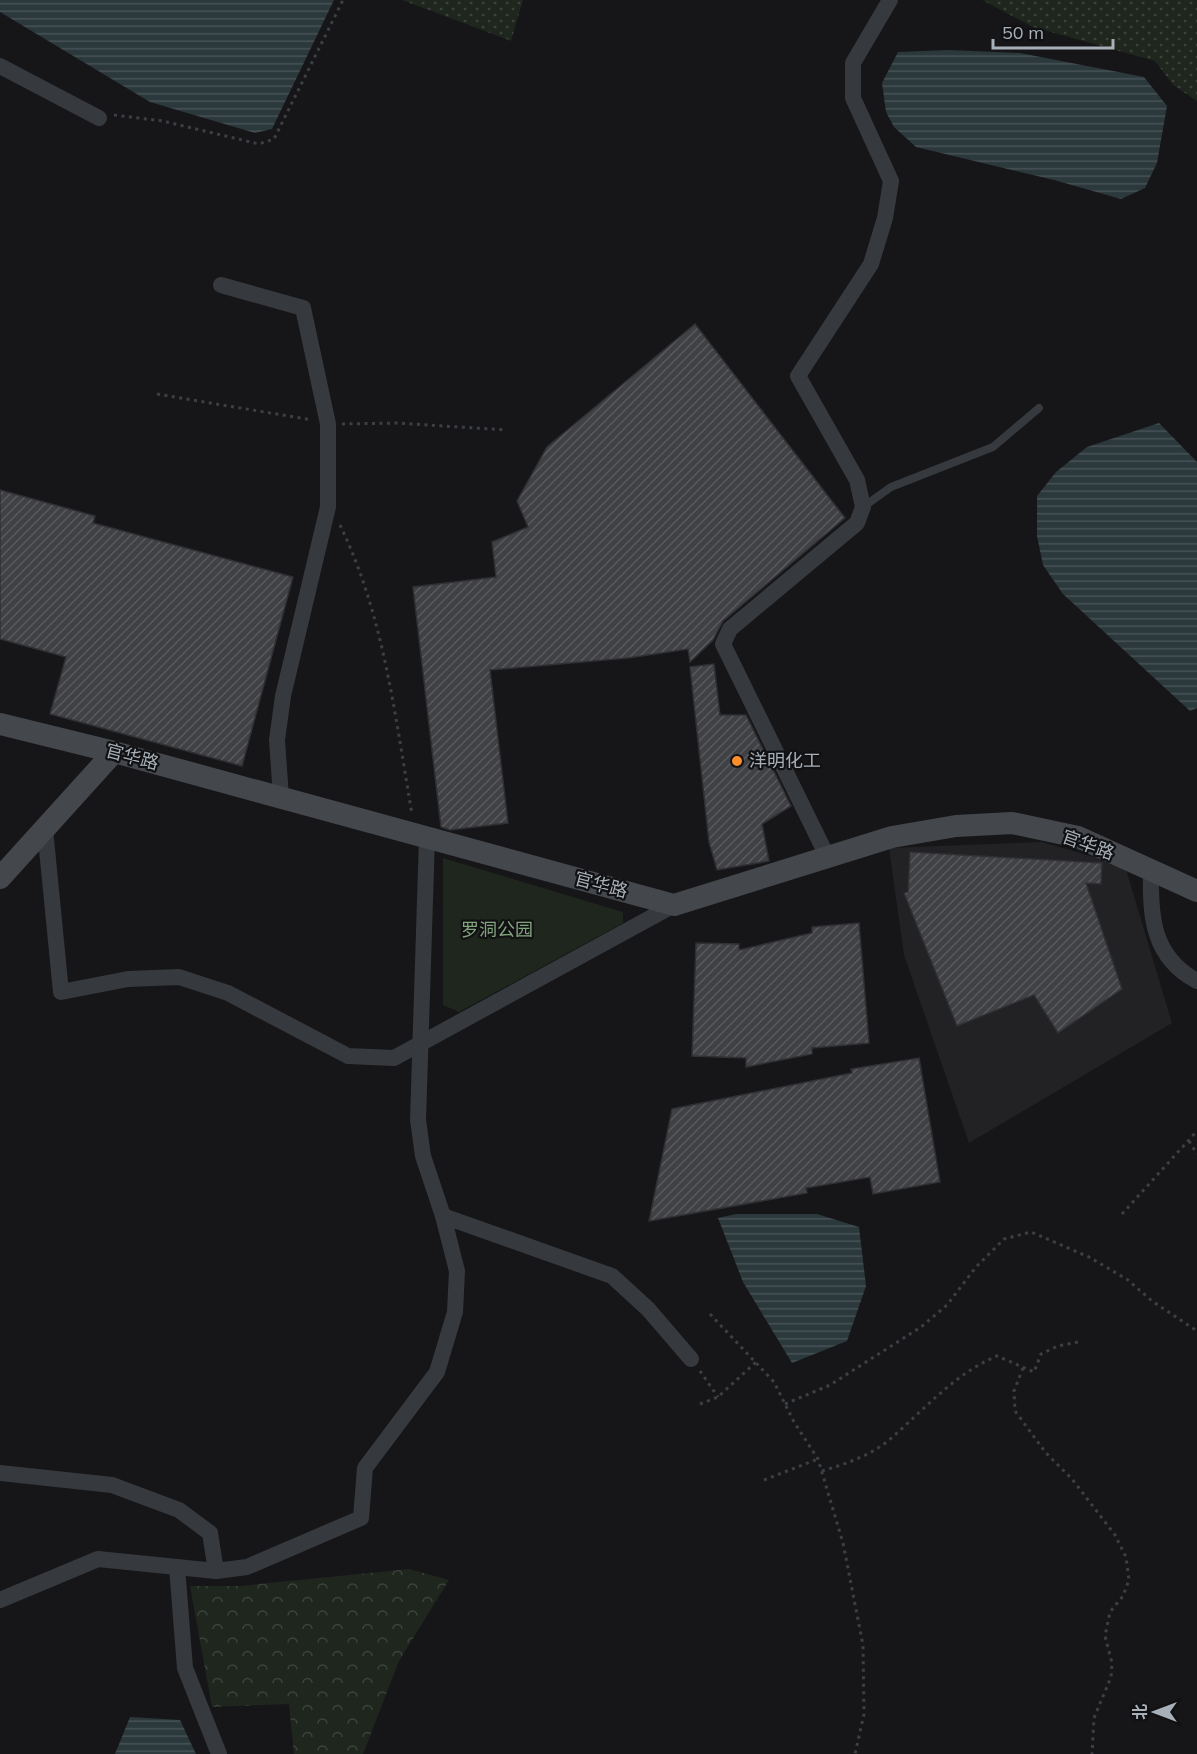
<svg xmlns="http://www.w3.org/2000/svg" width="1197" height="1754" viewBox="0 0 1197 1754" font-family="Mulish,'Noto Sans SC',sans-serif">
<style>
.built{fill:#222225}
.grass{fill:url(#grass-dots)}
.forest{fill:url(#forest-crowns)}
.park{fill:#1e261d}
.water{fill:url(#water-rules)}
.building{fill:url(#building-hatch);stroke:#303034;stroke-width:1.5}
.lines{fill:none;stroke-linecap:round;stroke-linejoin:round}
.path{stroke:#3c4044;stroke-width:3;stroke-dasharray:3 4.5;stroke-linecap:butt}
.lane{stroke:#36393d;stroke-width:8}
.street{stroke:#36393d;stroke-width:16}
.secondary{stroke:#44484d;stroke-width:22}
.poi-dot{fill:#fb8e2b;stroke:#111113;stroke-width:2}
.labels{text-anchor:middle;stroke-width:4.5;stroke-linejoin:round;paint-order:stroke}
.street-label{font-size:18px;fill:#a7b0b8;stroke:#111113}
.poi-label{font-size:18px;fill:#a7b0b8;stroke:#111113;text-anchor:start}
.park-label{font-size:18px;fill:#82a47d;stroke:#111113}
</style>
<defs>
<pattern id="grass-dots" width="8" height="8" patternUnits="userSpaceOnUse" patternTransform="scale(1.5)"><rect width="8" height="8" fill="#1e261d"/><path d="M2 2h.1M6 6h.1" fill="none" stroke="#3c433c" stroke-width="1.8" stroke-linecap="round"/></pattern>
<pattern id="forest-crowns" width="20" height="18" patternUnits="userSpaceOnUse" patternTransform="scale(1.5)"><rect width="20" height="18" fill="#1e261d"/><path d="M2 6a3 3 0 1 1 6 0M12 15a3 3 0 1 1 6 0" fill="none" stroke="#3c433c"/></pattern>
<pattern id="water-rules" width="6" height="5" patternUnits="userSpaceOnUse" patternTransform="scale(1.5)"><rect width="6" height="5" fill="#2b383c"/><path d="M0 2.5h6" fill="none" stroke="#475256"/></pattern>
<pattern id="building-hatch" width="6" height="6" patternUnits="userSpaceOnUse" patternTransform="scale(1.5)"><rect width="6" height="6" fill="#404145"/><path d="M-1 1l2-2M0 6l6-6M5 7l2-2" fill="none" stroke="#595a5e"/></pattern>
</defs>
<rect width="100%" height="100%" fill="#161618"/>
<polygon class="built" points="1042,842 1125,866 1172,1023 969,1143 904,955 889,848"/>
<g class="grass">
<polygon points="402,0 523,0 511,41"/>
<polygon points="982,0 1197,0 1197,101 1173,85 1155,61 1033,27"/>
</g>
<polygon class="forest" points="409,1569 449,1580 399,1661 363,1754 294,1754 289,1704 212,1707 190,1586 240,1586"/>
<polygon class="park" points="443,858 623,912 623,923 459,1012 443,1005"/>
<g class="water">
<polygon points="0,0 334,0 272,129 255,133 150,102 0,12"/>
<polygon points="949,50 1020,53 1144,77 1167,106 1157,163 1145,188 1121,199 1054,180 916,147 894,127 886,112 882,83 898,52"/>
<polygon points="1159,423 1197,462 1197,708 1190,711 1063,594 1043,565 1037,536 1037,496 1056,472 1087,447"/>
<polygon points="736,1214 817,1214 859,1227 866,1286 847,1341 792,1363 743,1282 718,1218"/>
<polygon points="130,1717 180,1720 196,1754 115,1754"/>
</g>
<g class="building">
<polygon points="695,324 845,518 723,621 713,640 690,662 688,649 628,658 490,670 508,823 450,830 441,827 413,587 496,577 492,542 528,527 517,501 547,447"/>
<polygon points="0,490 95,516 93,523 293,577 242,766 50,714 66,657 0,639"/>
<polygon points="714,664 720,715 746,715 791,806 762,824 769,861 717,870 709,842 690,667"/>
<polygon points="910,852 1102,863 1101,884 1086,883 1122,989 1058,1033 1034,995 957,1026 904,893 908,892"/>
<polygon points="859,923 869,1043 812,1048 812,1054 746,1067 746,1058 692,1056 696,943 739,944 739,950 812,933 812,927"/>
<polygon points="919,1058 940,1182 873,1194 870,1177 806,1188 807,1193 649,1221 672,1109 852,1073 851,1069"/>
</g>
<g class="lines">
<g class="path">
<polyline points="114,115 163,121 259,144 274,139 343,0"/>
<polyline points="157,394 312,420"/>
<polyline points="342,424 397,423 506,430"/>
<path d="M340,525C384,616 395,716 412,814"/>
<polyline points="1189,1141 1197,1154"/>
<polyline points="1122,1214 1197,1131"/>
<polyline points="710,1314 774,1382 794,1422 818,1459 843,1543 863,1645 864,1714 855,1754"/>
<polyline points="1023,1368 1014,1391 1015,1411 1046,1453 1072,1479 1115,1535 1126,1557 1129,1580 1123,1596 1110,1612 1105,1636 1112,1663 1111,1677 1094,1718 1092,1754"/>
<polyline points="700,1371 718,1397"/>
<polyline points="700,1404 718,1397 756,1362"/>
<polyline points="785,1404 830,1385 921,1327 947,1305 976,1267 1004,1239 1031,1232 1089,1257 1128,1280 1152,1301 1197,1331"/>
<path d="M822,1471C845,1464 870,1456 889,1440C924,1410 954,1374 997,1356L1034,1372L1041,1354L1058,1346L1078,1342"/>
<polyline points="764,1480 818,1459"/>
</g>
<polyline class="lane" points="863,507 891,487 993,447 1039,408"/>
<g class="street">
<polyline points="0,66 99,118"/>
<polyline points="221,285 303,308 328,424 328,507 283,696 277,740 281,797"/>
<polyline points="45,829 61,992 128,979 179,977 228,993 348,1056 394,1058 674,905"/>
<polyline points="427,837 418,1120 423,1156 443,1216"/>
<polyline points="827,856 723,644 730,629 857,523 863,507 857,480 798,376 871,264 885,218 891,181 853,98 853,63 890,0"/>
<path d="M1151,870C1150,916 1152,957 1197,981"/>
<polyline points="0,1473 112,1485 179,1510 210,1533 216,1571 247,1567 361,1518 365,1468 437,1372 455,1312 457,1271 443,1216 612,1276 648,1309 691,1359"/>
<polyline points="177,1567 185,1668 219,1754"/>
<polyline points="0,1600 98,1559 216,1571"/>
</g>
<g class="secondary">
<polyline points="0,724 114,752 674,905 892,837 956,826 1012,823 1078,837 1197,891"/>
<polyline points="0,878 114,752"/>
</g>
</g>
<circle class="poi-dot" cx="737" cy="761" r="6"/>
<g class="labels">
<g class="street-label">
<text transform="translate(132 757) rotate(15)" y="6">官华路</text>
<text transform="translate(1088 845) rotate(20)" y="6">官华路</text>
<text transform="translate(601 885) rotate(15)" y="6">官华路</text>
</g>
<g class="poi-label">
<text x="749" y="767">洋明化工</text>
</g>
<g class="park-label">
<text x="497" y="936">罗洞公园</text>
</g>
</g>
<g transform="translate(1155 1712) rotate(270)" stroke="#111113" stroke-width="4.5" paint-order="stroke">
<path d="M0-4.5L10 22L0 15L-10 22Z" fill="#a7b0b8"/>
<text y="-9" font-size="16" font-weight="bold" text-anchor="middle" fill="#a7b0b8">北</text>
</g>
<path d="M993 39v9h120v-9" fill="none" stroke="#a7b0b8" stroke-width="3"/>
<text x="1002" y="39" font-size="18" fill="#a7b0b8" stroke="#111113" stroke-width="4.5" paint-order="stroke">50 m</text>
</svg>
